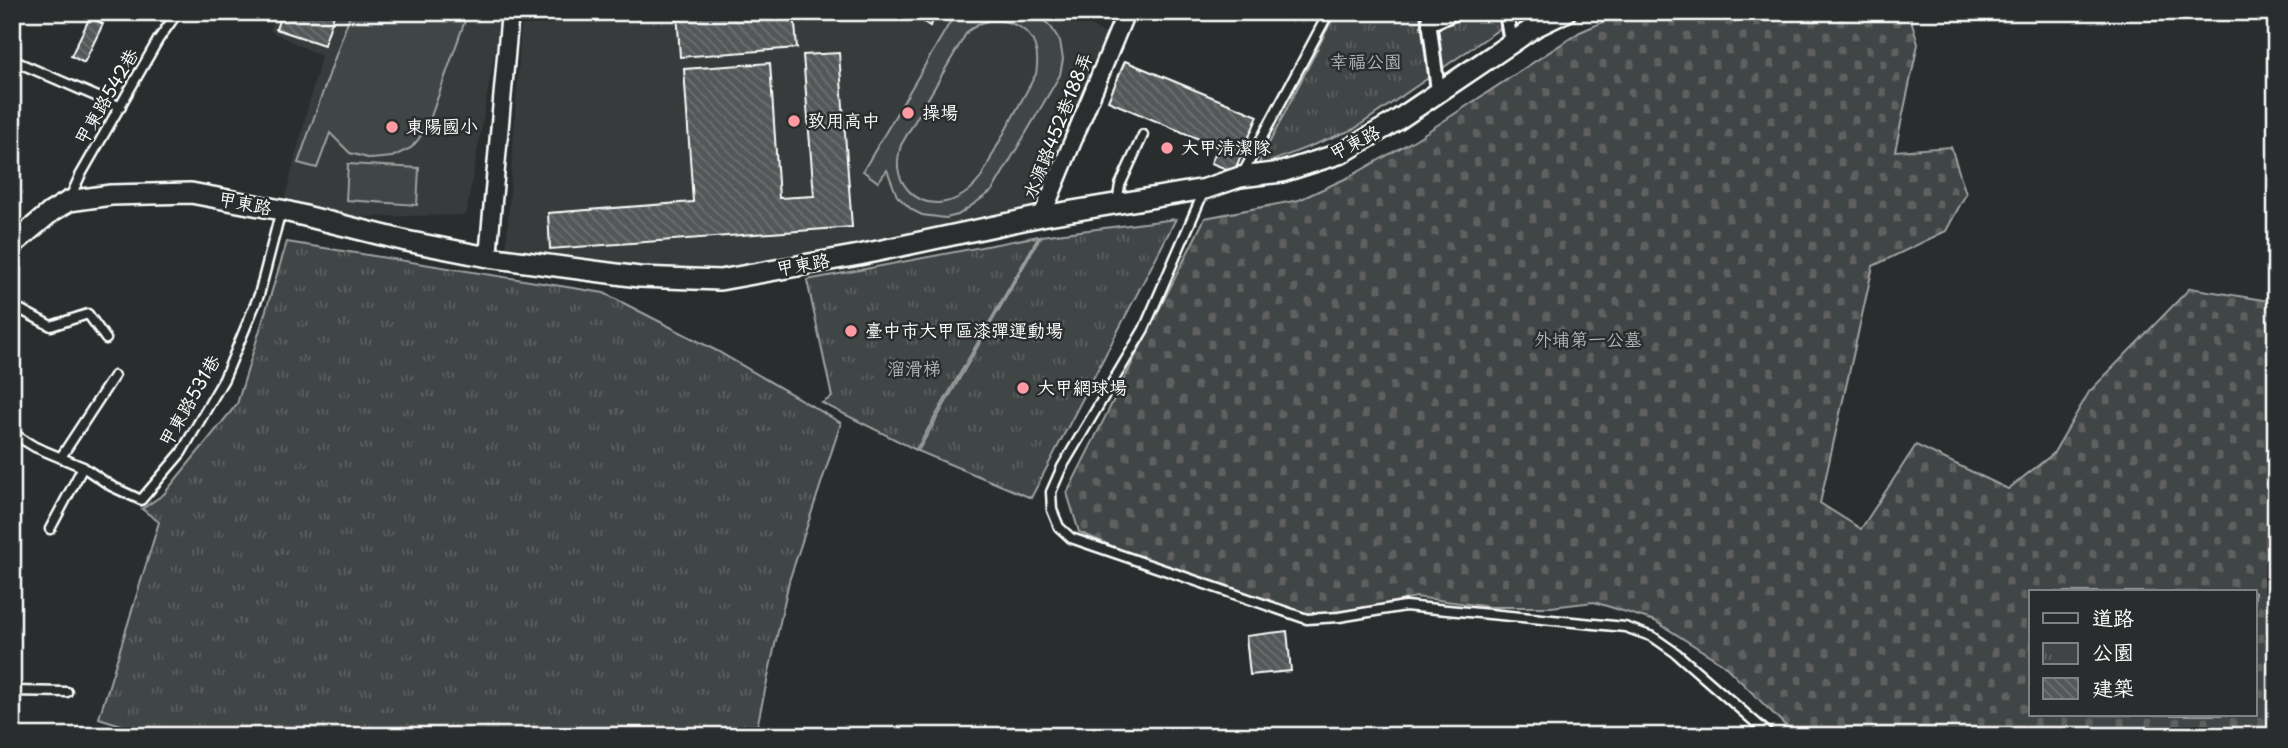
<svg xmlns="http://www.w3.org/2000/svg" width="2288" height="748" viewBox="0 0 2288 748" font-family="'Playpen Sans','LXGW WenKai TC',sans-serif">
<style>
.built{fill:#373a3b}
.green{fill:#414445;stroke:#a0a2a2;stroke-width:2;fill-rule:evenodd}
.cemetery{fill:url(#cemetery-stones);stroke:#a0a2a2;stroke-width:2;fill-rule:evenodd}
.park{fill:url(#park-tufts);stroke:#a0a2a2;stroke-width:2}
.building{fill:url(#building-back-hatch);stroke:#fff;stroke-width:2}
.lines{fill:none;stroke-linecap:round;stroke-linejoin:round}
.service-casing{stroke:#fff;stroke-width:13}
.pedestrian-casing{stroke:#fff;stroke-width:18}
.minor-casing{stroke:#fff;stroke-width:21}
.tertiary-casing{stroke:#fff;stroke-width:24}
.service{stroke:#2a2d2e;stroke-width:8}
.pedestrian{stroke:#2a2d2e;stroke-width:12}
.minor{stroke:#2a2d2e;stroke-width:16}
.tertiary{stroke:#2a2d2e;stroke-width:19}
.poi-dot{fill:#ff9aa2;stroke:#2a2d2e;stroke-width:2.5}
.labels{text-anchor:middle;stroke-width:5;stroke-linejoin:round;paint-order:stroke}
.park-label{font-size:18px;fill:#b3b4b5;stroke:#2a2d2e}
.street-label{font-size:18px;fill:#fff;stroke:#2a2d2e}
.poi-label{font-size:18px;fill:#fff;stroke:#2a2d2e;text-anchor:start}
</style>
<defs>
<pattern id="cemetery-stones" width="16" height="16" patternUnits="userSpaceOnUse" patternTransform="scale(1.75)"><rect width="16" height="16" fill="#414445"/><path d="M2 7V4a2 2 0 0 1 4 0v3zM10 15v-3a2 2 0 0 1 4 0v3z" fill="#5e6061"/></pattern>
<pattern id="park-tufts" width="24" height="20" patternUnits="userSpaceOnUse" patternTransform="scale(1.75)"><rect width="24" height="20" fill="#414445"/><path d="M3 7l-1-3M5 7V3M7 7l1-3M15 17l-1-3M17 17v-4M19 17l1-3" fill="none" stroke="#5e6061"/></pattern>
<pattern id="building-back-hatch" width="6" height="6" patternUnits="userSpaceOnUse" patternTransform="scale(1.75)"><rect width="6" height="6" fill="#555758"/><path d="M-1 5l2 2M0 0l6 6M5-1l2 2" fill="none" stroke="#6e7071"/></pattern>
</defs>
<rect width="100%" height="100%" fill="#2a2d2e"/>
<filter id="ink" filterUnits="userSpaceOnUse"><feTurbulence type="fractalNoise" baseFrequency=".0143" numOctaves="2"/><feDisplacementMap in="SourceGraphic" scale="14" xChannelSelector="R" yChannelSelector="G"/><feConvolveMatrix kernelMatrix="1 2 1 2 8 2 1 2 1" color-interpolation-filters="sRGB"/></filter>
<g filter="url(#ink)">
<g class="built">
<polygon points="276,12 502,12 466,215 355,217 285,198 321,56 270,31"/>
<polygon points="522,12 1063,12 1110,36 1036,206 820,253 719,268 630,267 506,249"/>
</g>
<g class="green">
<polygon points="351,12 468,12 429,122 418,140 411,148 392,157 371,159 350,153 330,133 317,168 298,163"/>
<path d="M956,12H1030L1039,16L1051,27L1060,41L1063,59L1060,75L992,191L958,215L946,218L922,215L912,210L897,196L887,170L878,182L863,171ZM991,20C1025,21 1042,40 1036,74C1023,98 1010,122 997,146C991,157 986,170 979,180C962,202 930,213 909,191C896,177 896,162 901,145L967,32L978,24Z"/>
<polygon points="348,164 419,168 417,205 346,200"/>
</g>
<path class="cemetery" d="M1626,12H1909L1918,44L1895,151L1951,147L1966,194L1946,231L1873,266L1820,503L1861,529L1916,445L2008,489L2053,454L2089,392L2190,288L2276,302V736H1796L1723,664L1655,621L1594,602L1551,607H1490L1416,597L1323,619L1264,603L1166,569L1079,532L1067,493L1205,218L1299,200L1349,177L1416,139L1580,32ZM2031,592H2255V715H2031Z"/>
<g class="park">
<polygon points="1336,12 1524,12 1354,129 1257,167"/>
<polygon points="1176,219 1031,498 918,451 1041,236"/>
<polygon points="1039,236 916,450 822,403 832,397 807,280"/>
<polygon points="287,242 604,293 717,351 841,423 789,581 755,736 156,736 99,718 159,522 142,509 164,494 237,404"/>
</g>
<g class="building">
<polygon points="282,12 335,12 324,45 276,29"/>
<polygon points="677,12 794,12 797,48 680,57"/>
<polygon points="928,12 939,12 930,26 924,22"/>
<polygon points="90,17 103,24 84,63 71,56"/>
<polygon points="839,53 852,227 550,249 548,213 693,202 684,69 770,63 779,198 814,196 803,55"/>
<polygon points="1125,61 1258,116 1234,172 1211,163 1218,147 1108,101"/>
<polygon points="1287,631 1291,671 1250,675 1246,636"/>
</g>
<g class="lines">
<defs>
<g id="service">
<polyline points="12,60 121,107"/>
<polyline points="1242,175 1329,12"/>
<polyline points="1204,191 1144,329 1062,467 1051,492 1052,510 1059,527 1071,538 1307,619 1339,617 1405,606 1625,627 1653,637 1676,653 1771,736"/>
<polyline points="70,198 80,176 158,40 178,12"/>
<polyline points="1117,203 1120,185 1143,135"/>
<polyline points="12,305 51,326 88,314 106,339"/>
<polyline points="12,433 35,447 83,467 111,486 141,500 181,453 224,379 259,295 281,210"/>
<polyline points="61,457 114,376"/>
<polyline points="50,529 83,467"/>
<polyline points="12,691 67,692"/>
</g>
<g id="pedestrian">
<polyline points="1428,12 1438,91"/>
<polyline points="1506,12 1511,43"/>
<polyline points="1429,24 1457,12"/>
</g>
<g id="minor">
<polyline points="1042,216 1126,12"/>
<polyline points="488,257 510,12"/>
</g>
<polyline id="tertiary" points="12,245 51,212 69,201 111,195 191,193 281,210 406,241 488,257 639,277 720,280 859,255 1042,216 1205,189 1240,177 1282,172 1342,153 1396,121 1535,27 1566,12"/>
</defs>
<use href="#service" class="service-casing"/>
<use href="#pedestrian" class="pedestrian-casing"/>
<use href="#minor" class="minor-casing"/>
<use href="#tertiary" class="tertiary-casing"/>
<use href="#service" class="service"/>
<use href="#pedestrian" class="pedestrian"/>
<use href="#minor" class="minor"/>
<use href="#tertiary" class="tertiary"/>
</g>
</g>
<g class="poi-dot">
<circle cx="908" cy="113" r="7"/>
<circle cx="794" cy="121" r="7"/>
<circle cx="392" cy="127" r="7"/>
<circle cx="1167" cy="148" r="7"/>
<circle cx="851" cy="331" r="7"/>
<circle cx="1023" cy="388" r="7"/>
</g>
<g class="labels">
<g class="park-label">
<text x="1366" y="68">幸福公園</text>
<text x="1588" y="346">外埔第一公墓</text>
<text x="914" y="375">溜滑梯</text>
</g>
<g class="street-label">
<text transform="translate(107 97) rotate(-60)" y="6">甲東路542巷</text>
<text transform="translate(1058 126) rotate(-68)" y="6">水源路452巷188弄</text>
<text transform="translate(1355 143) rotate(-27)" y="6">甲東路</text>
<text transform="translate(245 204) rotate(11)" y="6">甲東路</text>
<text transform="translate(803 265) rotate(-10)" y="6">甲東路</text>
<text transform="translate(190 401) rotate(-60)" y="6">甲東路531巷</text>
</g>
<g class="poi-label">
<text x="922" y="119">操場</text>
<text x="808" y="127">致用高中</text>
<text x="406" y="133">東陽國小</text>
<text x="1181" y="154">大甲清潔隊</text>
<text x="865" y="337">臺中市大甲區漆彈運動場</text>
<text x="1037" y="394">大甲網球場</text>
</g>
</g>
<rect width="2288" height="748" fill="none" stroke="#2a2d2e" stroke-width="42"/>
<rect x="21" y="21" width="2246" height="706" fill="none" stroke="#fff" stroke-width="2.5" filter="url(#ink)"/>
<rect x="2029" y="590" width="228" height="126" fill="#2a2d2e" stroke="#7f8182" stroke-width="2"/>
<rect x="2043" y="613" width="35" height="10" fill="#2a2d2e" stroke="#7f8182" stroke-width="2"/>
<text x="2092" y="626" font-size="21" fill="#ffffff">道路</text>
<rect x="2043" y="643" width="35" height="21" fill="url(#park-tufts)" stroke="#7f8182" stroke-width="2"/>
<text x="2092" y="660" font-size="21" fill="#ffffff">公園</text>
<rect x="2043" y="678" width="35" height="21" fill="url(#building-back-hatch)" stroke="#7f8182" stroke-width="2"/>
<text x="2092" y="696" font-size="21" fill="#ffffff">建築</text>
</svg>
